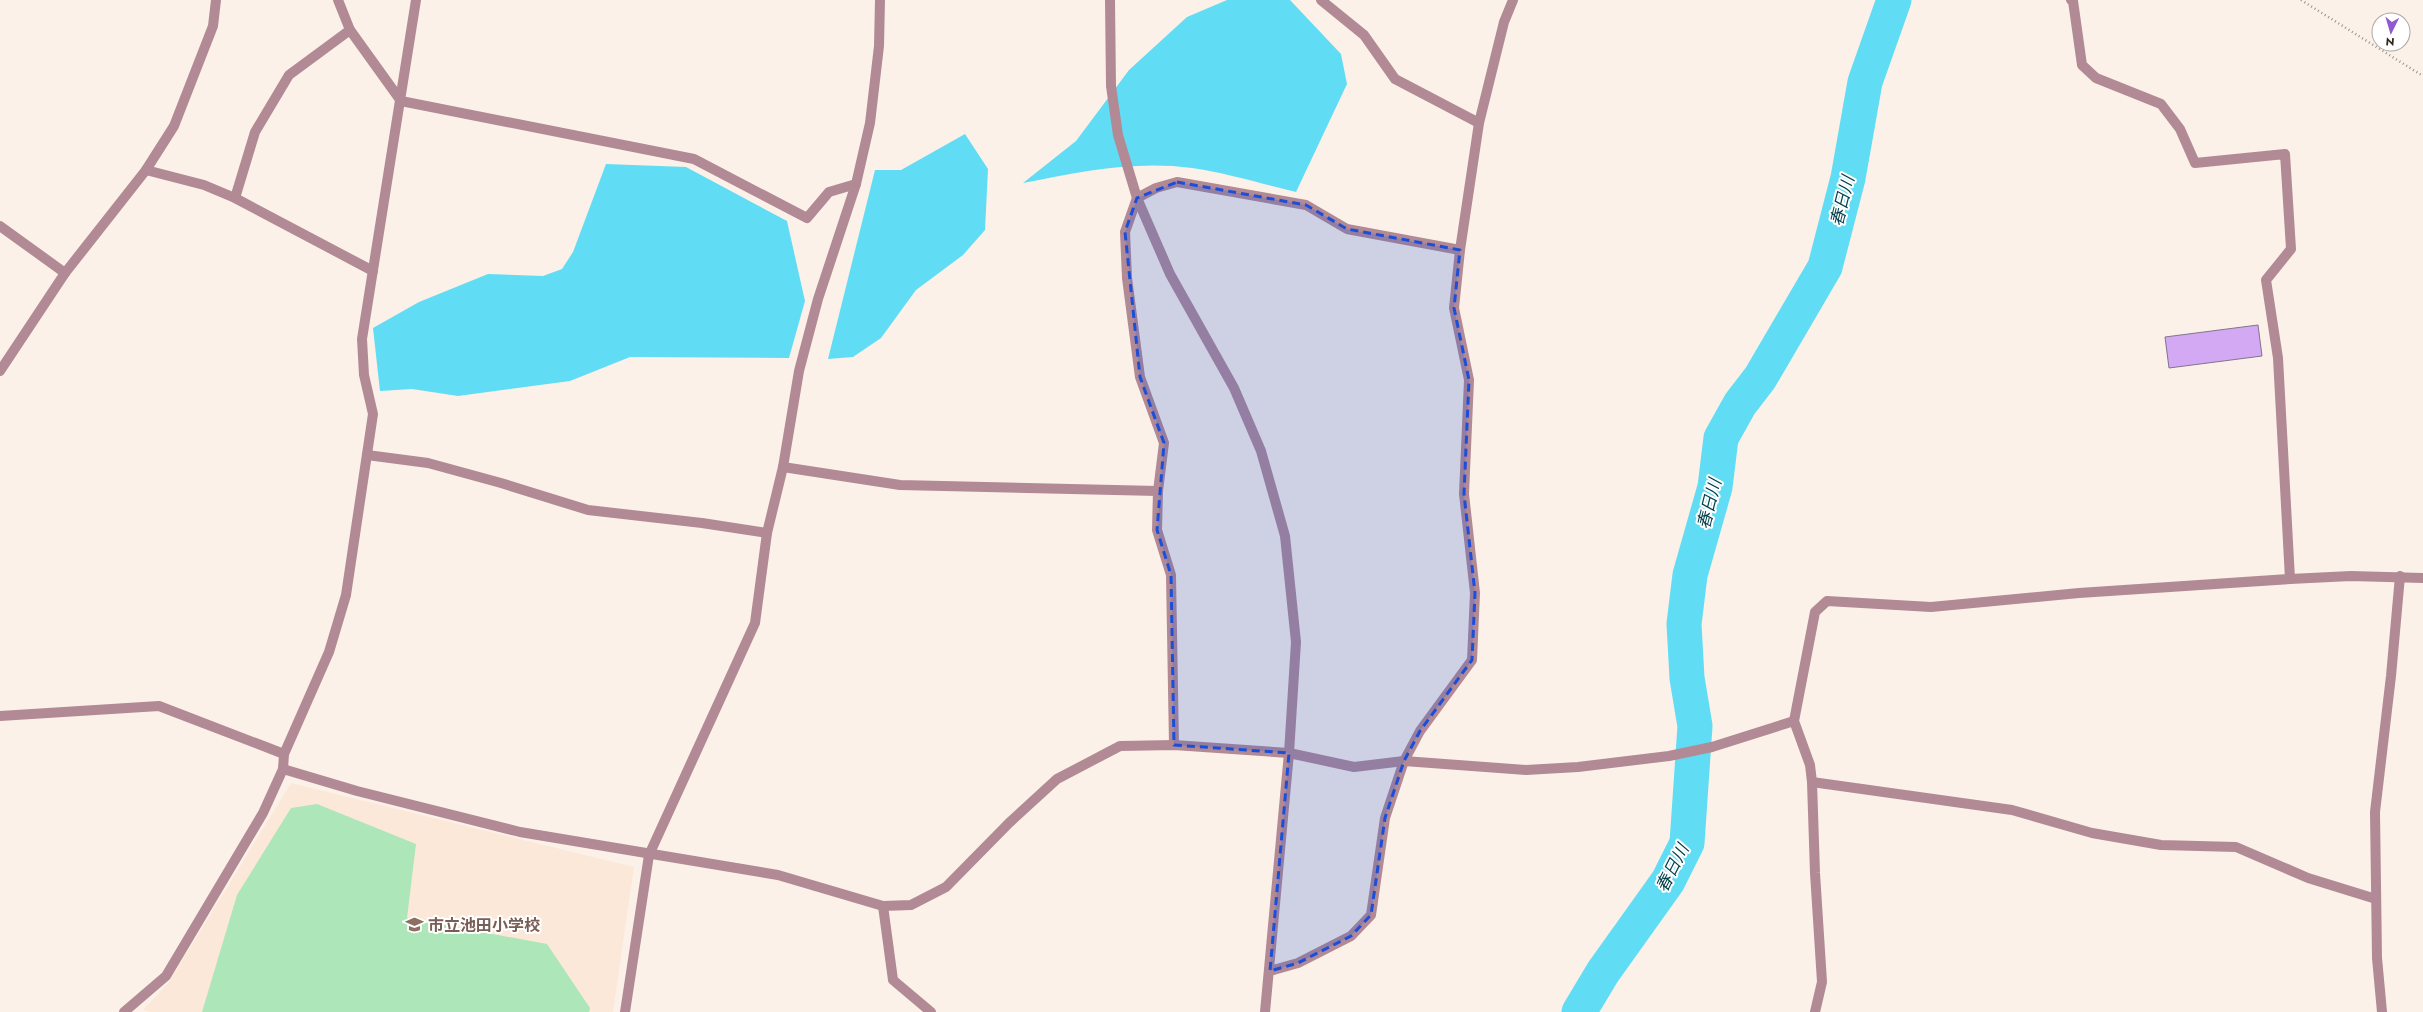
<svg xmlns="http://www.w3.org/2000/svg" width="2423" height="1012" viewBox="0 0 2423 1012" font-family="Jost,'Noto Sans JP',sans-serif">
<style>
.built{fill:#fce8d8}
.green{fill:#ace6b9}
.water{fill:#60ddf4}
.lines{fill:none;stroke-linecap:round;stroke-linejoin:round}
.river{stroke:#60ddf4;stroke-width:35}
.building{fill:#d4a9f4;stroke:#82748d}
.path{stroke:#9c9289;stroke-width:2.5;stroke-dasharray:1 3;stroke-linecap:butt}
.minor{stroke:#b28a95;stroke-width:10}
.tertiary{stroke:#b28a95;stroke-width:10}
.marked{fill:#1d4ed8;fill-opacity:0.2;stroke:#1d4ed8;stroke-width:3;stroke-dasharray:8 5;stroke-linejoin:round}
.labels{text-anchor:middle;stroke-width:4;stroke-linejoin:round;paint-order:stroke}
.education-label{font-size:16px;font-weight:bold;fill:#785e54;stroke:#fff;text-anchor:start}
.water-label{font-size:17px;font-style:italic;fill:#033f49;stroke:#fff}
</style>
<rect width="100%" height="100%" fill="#fbf1e8"/>
<polygon class="built" points="291,783 634,867 613,1012 150,1012 143,1010 169,982"/>
<polygon class="green" points="317,804 416,844 407,918 547,944 590,1008 589,1012 202,1012 237,895 291,808"/>
<g class="water">
<path d="M1227,0H1290L1341,54L1347,84L1296,192C1262,184 1227,173 1192,168C1136,160 1078,172 1023,183L1076,141L1129,70L1187,17Z"/>
<polygon points="965,134 988,169 985,230 963,255 916,290 881,338 853,357 828,359 875,170 901,170"/>
<polygon points="606,164 686,167 787,221 805,301 789,358 630,357 570,381 458,396 412,389 380,391 373,328 419,302 488,274 543,276 562,269 573,252"/>
</g>
<g class="lines">
<polyline class="river" points="1579,1012 1603,972 1668,881 1687,843 1695,726 1687,678 1684,624 1690,575 1715,487 1721,438 1740,404 1760,378 1825,267 1848,178 1865,82 1894,0"/>
</g>
<polygon class="building" points="2258,325 2262,356 2169,368 2165,337"/>
<g class="lines">
<polyline class="path" points="2301,0 2423,76"/>
<g class="minor">
<polyline points="338,0 350,30 401,101 694,159 807,218 829,192 856,184"/>
<polyline points="1321,0 1364,35 1395,79 1479,123"/>
<polyline points="2071,0 2073,1 2082,65 2096,78 2161,104 2180,129 2195,163 2285,154 2291,249 2266,280 2278,358 2290,579"/>
<polyline points="146,170 204,185 235,198 373,271"/>
<polyline points="235,198 255,132 289,75 350,30"/>
<polyline points="0,226 65,273"/>
<polyline points="0,371 65,273 146,170 174,126 213,26 216,0"/>
<polyline points="367,455 428,463 501,483 588,510 702,523 767,533"/>
<polyline points="783,467 900,485 1158,491"/>
<polyline points="0,716 159,706 284,754"/>
<polyline points="1174,745 1171,575 1157,530 1158,491 1164,443 1140,377 1127,278 1125,232 1137,198 1156,188 1177,182 1306,205 1347,229 1460,250"/>
<polyline points="283,769 357,791 520,832 778,875 883,906 911,905 946,887 1009,823 1057,779 1120,746 1174,745 1289,753 1354,767 1404,761 1526,770 1578,767 1669,756 1712,747 1794,721"/>
<polyline points="1812,782 2012,810 2092,833 2161,845 2236,847 2308,878 2376,899"/>
<polyline points="883,906 893,980 931,1012"/>
<polyline points="1270,971 1298,963 1351,936 1371,915 1385,818 1404,761 1420,731 1472,660 1475,593 1464,494 1469,380 1454,308 1460,250 1479,123 1504,22 1513,0"/>
<polyline points="124,1012 166,976 263,813 283,769 284,754 329,652 346,595 373,414 364,375 362,339 416,0"/>
<polyline points="625,1012 649,855 755,623 767,533 783,467 799,371 818,299 856,184 870,123 879,46 880,0"/>
<polyline points="1815,1012 1822,982 1815,873 1812,782 1810,765 1794,721 1815,612 1827,601 1931,607 2079,593 2290,579 2351,576 2423,578"/>
<polyline points="2382,1012 2377,958 2375,812 2391,676 2400,576"/>
</g>
<polyline class="tertiary" points="1110,0 1111,86 1118,135 1137,198 1170,274 1234,388 1261,451 1285,536 1296,642 1289,753 1265,1012"/>
</g>
<path class="marked" d="M1177,182L1306,205L1347,229L1460,250L1454,308L1469,380L1464,494L1475,593L1472,660L1420,731L1404,761L1385,818L1371,915L1351,936L1298,963L1270,971L1289,753L1174,745L1171,575L1157,530L1164,443L1140,377L1125,232L1137,198Z"/>
<defs>
<symbol id="school-bare" viewBox="-9 -9 18 18"><path d="M0-5L7-2L0 1L-7-2ZM-4 1L0 2.5L4 1V4Q0 6-4 4Z" fill="#8d6e63" stroke="#fff" stroke-width="2.5" paint-order="stroke"/></symbol>
</defs>
<g fill-rule="evenodd">
<use href="#school-bare" x="402" y="912" width="25" height="25"/>
</g>
<g class="labels">
<g class="education-label">
<text x="428" y="931">市立池田小学校</text>
</g>
<g class="water-label">
<text transform="translate(1842 201) rotate(-76)" y="6">春日川</text>
<text transform="translate(1709 504) rotate(-76)" y="6">春日川</text>
<text transform="translate(1672 868) rotate(-63)" y="6">春日川</text>
</g>
</g>
<g transform="translate(2391 32) rotate(185)"><circle r="19" fill="#ffffff" stroke="#aca8a5"/>
<path d="M0-3L7 15L0 10L-7 15Z" fill="#8f59d2"/>
<text y="-6" font-size="11" font-weight="bold" text-anchor="middle" fill="#30261e">N</text>
</g>
</svg>
